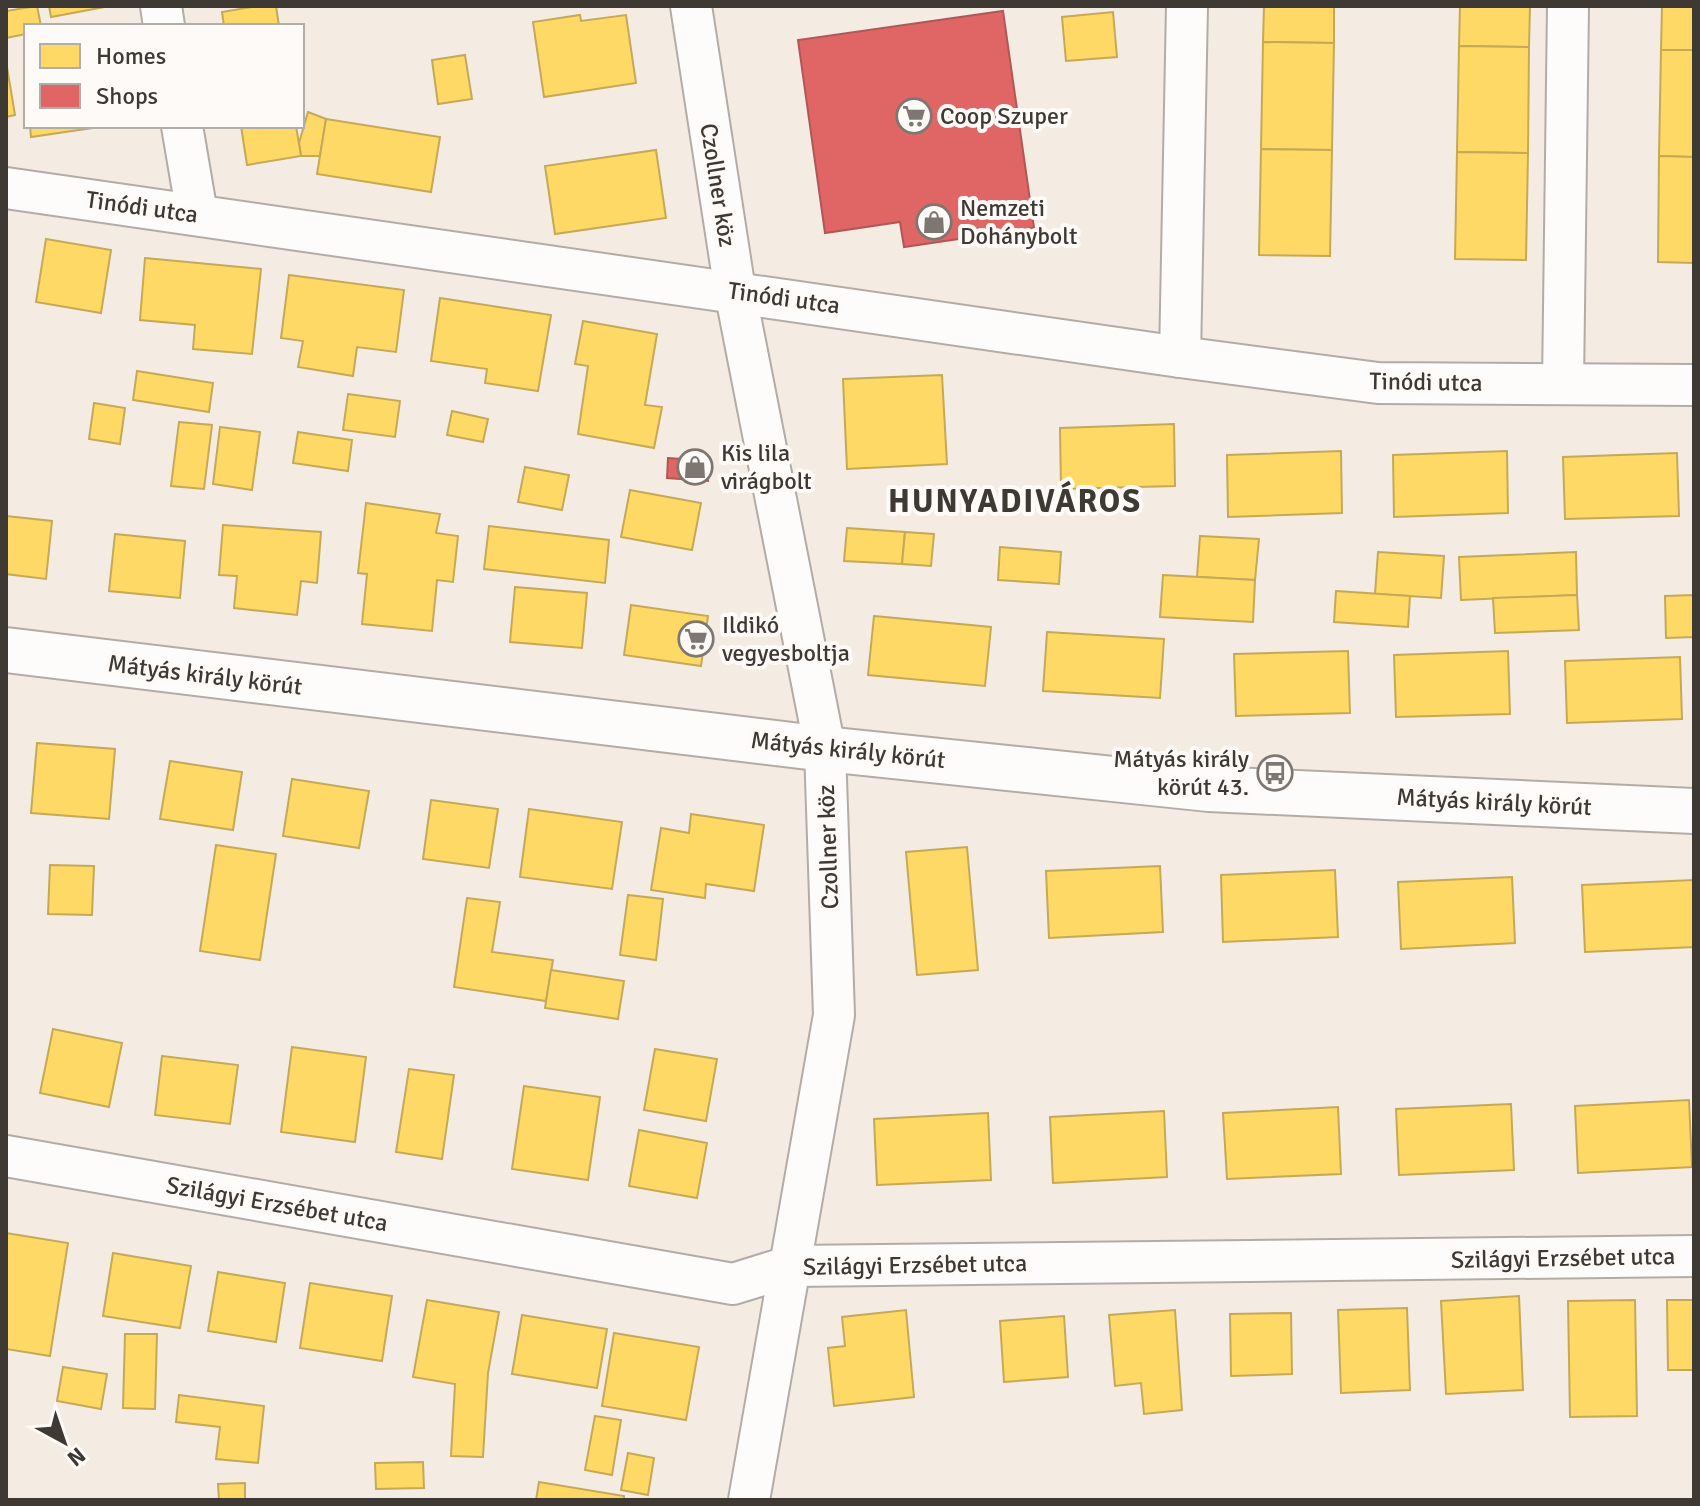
<svg xmlns="http://www.w3.org/2000/svg" width="1700" height="1506" viewBox="0 0 1700 1506" font-family="Signika,sans-serif">
<style>
.homes{fill:#ffd966;stroke:#c5a957;stroke-width:2}
.shops{fill:#e06666;stroke:#b05857;stroke-width:2}
.lines{fill:none;stroke-linecap:round;stroke-linejoin:round}
.minor-casing{stroke:#b3aca6;stroke-width:44}
.tertiary-casing{stroke:#b3aca6;stroke-width:48}
.minor{stroke:#fdfcfb;stroke-width:40}
.tertiary{stroke:#fdfcfb;stroke-width:44}
.labels{text-anchor:middle;stroke-width:8;stroke-linejoin:round;paint-order:stroke}
.poi-label{font-size:24px;fill:#3f3934;stroke:#fdfaf7;text-anchor:start}
.street-label{font-size:24px;fill:#3f3934;stroke:#fdfaf7}
.district-label{font-size:32px;font-weight:bold;letter-spacing:2px;fill:#3f3934;stroke:#fdfaf7}
</style>
<rect width="100%" height="100%" fill="#f4ebe3"/>
<g class="homes">
<polygon points="37,6 41,26 26,26 26,34 6,38 6,11"/>
<polygon points="49,6 110,6 51,17"/>
<polygon points="258,6 276,6 279,26 224,26 222,12"/>
<polygon points="1264,6 1334,6 1334,43 1263,42"/>
<polygon points="1460,6 1530,6 1529,47 1459,46"/>
<polygon points="1662,6 1694,6 1694,50 1661,50"/>
<polygon points="1113,12 1117,57 1066,61 1062,17"/>
<polygon points="580,15 581,21 626,15 636,83 544,97 533,22"/>
<polygon points="1263,42 1334,43 1332,150 1261,149"/>
<polygon points="1459,46 1529,47 1528,153 1457,152"/>
<polygon points="1661,50 1694,50 1694,157 1659,156"/>
<polygon points="465,55 472,99 438,104 432,60"/>
<polygon points="6,61 15,115 6,117"/>
<polygon points="308,112 326,119 320,156 301,156 299,143"/>
<polygon points="326,119 440,137 431,192 317,174"/>
<polygon points="30,126 106,126 31,137"/>
<polygon points="241,126 296,126 301,156 247,165"/>
<polygon points="1261,149 1332,150 1330,256 1259,255"/>
<polygon points="656,150 666,218 555,234 545,166"/>
<polygon points="1457,152 1528,153 1526,260 1455,259"/>
<polygon points="1659,156 1694,157 1694,263 1658,262"/>
<polygon points="46,239 111,250 101,313 36,302"/>
<polygon points="145,258 261,269 252,354 193,349 195,325 140,320"/>
<polygon points="289,275 404,290 396,352 357,347 353,376 298,367 303,341 281,338"/>
<polygon points="440,298 551,315 538,391 485,383 487,369 431,361"/>
<polygon points="583,321 657,334 645,405 662,407 654,448 578,434 588,366 575,364"/>
<polygon points="137,371 213,383 209,412 133,400"/>
<polygon points="942,375 947,464 847,469 843,379"/>
<polygon points="348,394 400,401 395,437 343,430"/>
<polygon points="94,403 125,408 120,444 89,439"/>
<polygon points="452,411 488,419 483,442 447,435"/>
<polygon points="179,422 212,425 204,489 171,486"/>
<polygon points="1174,424 1175,486 1061,489 1060,428"/>
<polygon points="220,427 260,432 252,490 213,484"/>
<polygon points="298,432 352,440 348,471 293,463"/>
<polygon points="1341,451 1342,513 1228,517 1227,455"/>
<polygon points="1507,451 1508,513 1394,517 1393,455"/>
<polygon points="1677,453 1679,516 1565,519 1563,457"/>
<polygon points="525,467 569,475 562,510 518,502"/>
<polygon points="630,490 701,503 692,550 621,537"/>
<polygon points="366,503 440,514 436,533 458,536 453,582 437,580 432,631 362,624 367,574 358,573"/>
<polygon points="6,516 52,521 46,579 6,574"/>
<polygon points="223,525 321,532 317,583 301,581 297,615 234,608 237,576 219,575"/>
<polygon points="489,526 609,540 605,583 484,569"/>
<polygon points="847,528 905,532 902,564 844,561"/>
<polygon points="905,532 934,534 931,566 902,564"/>
<polygon points="115,534 185,541 180,598 109,591"/>
<polygon points="1200,536 1259,539 1255,580 1197,577"/>
<polygon points="1000,547 1061,552 1059,584 998,580"/>
<polygon points="1378,552 1444,556 1441,598 1375,594"/>
<polygon points="1576,552 1577,595 1461,600 1459,557"/>
<polygon points="1163,575 1255,580 1253,622 1160,617"/>
<polygon points="515,587 587,593 582,648 510,642"/>
<polygon points="1336,591 1410,596 1408,627 1334,622"/>
<polygon points="1577,595 1579,630 1495,633 1493,598"/>
<polygon points="1694,595 1694,637 1666,638 1665,596"/>
<polygon points="631,605 708,616 701,666 624,655"/>
<polygon points="874,616 991,627 985,686 868,675"/>
<polygon points="1047,632 1164,639 1160,698 1043,691"/>
<polygon points="1348,651 1350,713 1236,716 1234,654"/>
<polygon points="1508,651 1510,714 1396,717 1394,655"/>
<polygon points="1680,657 1682,719 1567,723 1565,661"/>
<polygon points="37,743 115,749 109,819 31,813"/>
<polygon points="170,761 242,772 233,830 160,819"/>
<polygon points="292,779 369,791 359,848 283,836"/>
<polygon points="431,800 498,809 489,868 423,859"/>
<polygon points="529,809 622,822 612,889 520,877"/>
<polygon points="691,814 764,825 754,891 706,884 705,898 651,890 661,828 689,833"/>
<polygon points="216,845 276,854 260,960 200,951"/>
<polygon points="967,847 978,970 917,975 906,852"/>
<polygon points="50,865 94,866 92,915 48,914"/>
<polygon points="1160,866 1163,932 1049,938 1046,871"/>
<polygon points="1335,870 1338,937 1223,942 1221,875"/>
<polygon points="1512,877 1515,943 1401,949 1398,882"/>
<polygon points="1694,880 1694,947 1585,952 1582,885"/>
<polygon points="628,895 663,899 656,960 620,955"/>
<polygon points="467,898 500,902 492,952 553,960 546,1001 454,987"/>
<polygon points="551,970 624,981 618,1019 545,1008"/>
<polygon points="53,1029 122,1043 109,1107 40,1093"/>
<polygon points="292,1047 366,1057 355,1142 281,1132"/>
<polygon points="655,1049 717,1059 706,1121 644,1110"/>
<polygon points="162,1056 238,1065 230,1124 155,1115"/>
<polygon points="409,1069 454,1075 442,1159 396,1152"/>
<polygon points="524,1086 600,1097 588,1180 512,1169"/>
<polygon points="1689,1100 1692,1167 1578,1173 1575,1106"/>
<polygon points="1511,1104 1514,1170 1399,1175 1396,1109"/>
<polygon points="1338,1107 1341,1174 1227,1179 1223,1113"/>
<polygon points="1164,1111 1167,1177 1053,1183 1050,1117"/>
<polygon points="988,1113 991,1180 877,1185 874,1119"/>
<polygon points="639,1130 707,1143 697,1198 629,1186"/>
<polygon points="6,1233 68,1243 50,1356 6,1349"/>
<polygon points="113,1253 191,1266 180,1328 103,1316"/>
<polygon points="218,1272 285,1283 276,1342 208,1331"/>
<polygon points="310,1283 392,1296 382,1361 300,1348"/>
<polygon points="1519,1296 1523,1390 1446,1394 1441,1301"/>
<polygon points="427,1300 499,1312 488,1373 483,1457 451,1456 455,1384 413,1377"/>
<polygon points="1635,1300 1637,1416 1570,1417 1568,1301"/>
<polygon points="1667,1300 1694,1300 1694,1370 1668,1370"/>
<polygon points="1407,1308 1410,1390 1341,1393 1338,1310"/>
<polygon points="906,1310 914,1397 834,1406 828,1348 845,1346 842,1317"/>
<polygon points="1175,1310 1182,1410 1144,1414 1141,1383 1115,1386 1109,1315"/>
<polygon points="1291,1313 1292,1374 1231,1376 1230,1314"/>
<polygon points="522,1315 607,1329 597,1388 512,1374"/>
<polygon points="1064,1316 1068,1377 1004,1382 1000,1321"/>
<polygon points="614,1333 699,1347 686,1420 602,1406"/>
<polygon points="125,1334 157,1334 155,1409 123,1408"/>
<polygon points="63,1367 107,1374 101,1409 57,1401"/>
<polygon points="179,1395 264,1406 258,1463 216,1459 220,1427 176,1422"/>
<polygon points="595,1416 621,1420 612,1475 585,1470"/>
<polygon points="628,1453 654,1458 648,1495 621,1490"/>
<polygon points="423,1462 424,1488 376,1489 375,1463"/>
<polygon points="539,1482 624,1496 624,1500 536,1500"/>
<polygon points="245,1483 245,1500 219,1500 218,1484"/>
</g>
<g class="shops">
<polygon points="1003,11 1034,228 904,247 900,222 825,233 798,40"/>
<polygon points="668,458 709,461 708,481 667,478"/>
</g>
<g class="lines">
<defs>
<g id="minor">
<polyline points="161,6 164,26"/>
<polyline points="691,6 735,291 825,749 834,1015 749,1500"/>
<polyline points="182,126 197,214"/>
<polyline points="6,188 1180,357 1378,383 1694,385"/>
<polyline points="1180,357 1187,6"/>
<polyline points="1563,384 1568,6"/>
<polyline points="6,1156 733,1284 791,1266 1694,1256"/>
</g>
<polyline id="tertiary" points="6,650 825,749 1209,789 1694,811"/>
</defs>
<use href="#minor" class="minor-casing"/>
<use href="#tertiary" class="tertiary-casing"/>
<use href="#minor" class="minor"/>
<use href="#tertiary" class="tertiary"/>
</g>
<defs>
<symbol id="supermarket-ring" viewBox="-11 -11 22 22"><circle r="9.5" fill="#fdfaf7" stroke="#7e7771" stroke-width="1.5"/><path d="M-6-5.5h2.5l.6 2H6L4.5 2H-2.5L-4.4-4H-6ZM-1.5 3.2a1.3 1.3 0 1 0 .1 0ZM3 3.2a1.3 1.3 0 1 0 .1 0Z" fill="#7e7771"/></symbol>
<symbol id="shop-ring" viewBox="-11 -11 22 22"><circle r="9.5" fill="#fdfaf7" stroke="#7e7771" stroke-width="1.5"/><path d="M-5-2.5h2.3a2.7 3.5 0 0 1 5.4 0H5L5.5 6h-11ZM-1.5-2.5h3a1.5 2.3 0 0 0-3 0Z" fill="#7e7771"/></symbol>
<symbol id="bus-ring" viewBox="-11 -11 22 22"><circle r="9.5" fill="#fdfaf7" stroke="#7e7771" stroke-width="1.5"/><path d="M-5-6H5V4H4V6H2V4H-2V6H-4V4H-5ZM-3.5-4V0h7V-4ZM-3.5 1.2v1.5H-2V1.2ZM2 1.2v1.5H3.5V1.2Z" fill="#7e7771"/></symbol>
</defs>
<g fill-rule="evenodd">
<use href="#supermarket-ring" x="894" y="96" width="40" height="40"/>
<use href="#shop-ring" x="914" y="202" width="40" height="40"/>
<use href="#shop-ring" x="675" y="447" width="40" height="40"/>
<use href="#supermarket-ring" x="676" y="619" width="40" height="40"/>
<use href="#bus-ring" x="1255" y="753" width="40" height="40"/>
</g>
<g class="labels">
<g class="poi-label">
<text x="940" y="124">Coop Szuper</text>
<text x="960" y="216">Nemzeti<tspan x="960" dy="28">Dohánybolt</tspan></text>
<text x="721" y="461">Kis lila<tspan x="721" dy="28">virágbolt</tspan></text>
<text x="722" y="633">Ildikó<tspan x="722" dy="28">vegyesboltja</tspan></text>
<text x="1249" y="767" text-anchor="end">Mátyás király<tspan x="1249" dy="28">körút 43.</tspan></text>
</g>
<g class="street-label">
<text transform="translate(718 185) rotate(81)" y="8">Czollner köz</text>
<text transform="translate(142 207) rotate(8)" y="8">Tinódi utca</text>
<text transform="translate(784 298) rotate(8)" y="8">Tinódi utca</text>
<text transform="translate(1426 382) rotate(1)" y="8">Tinódi utca</text>
<text transform="translate(205 675) rotate(7)" y="8">Mátyás király körút</text>
<text transform="translate(848 750) rotate(6)" y="8">Mátyás király körút</text>
<text transform="translate(1494 802) rotate(3)" y="8">Mátyás király körút</text>
<text transform="translate(828 847) rotate(-92)" y="8">Czollner köz</text>
<text transform="translate(277 1204) rotate(10)" y="8">Szilágyi Erzsébet utca</text>
<text transform="translate(1563 1258) rotate(-1)" y="8">Szilágyi Erzsébet utca</text>
<text transform="translate(915 1265) rotate(-1)" y="8">Szilágyi Erzsébet utca</text>
</g>
<g class="district-label">
<text x="1015" y="512">HUNYADIVÁROS</text>
</g>
</g>
<rect width="1700" height="1506" fill="none" stroke="#3f3934" stroke-width="16"/>
<rect x="24" y="24" width="280" height="104" fill="#fdfaf7" stroke="#b1ada9" stroke-width="2"/>
<rect x="40" y="44" width="40" height="24" fill="#ffd966" stroke="#b1ada9" stroke-width="2"/>
<text x="96" y="64" font-size="24" fill="#3f3934">Homes</text>
<rect x="40" y="84" width="40" height="24" fill="#e06666" stroke="#b1ada9" stroke-width="2"/>
<text x="96" y="104" font-size="24" fill="#3f3934">Shops</text>
<g transform="translate(64 1442) rotate(140)" stroke="#fdfaf7" stroke-width="6" paint-order="stroke">
<path d="M0-6L14 30L0 20L-14 30Z" fill="#3f3934"/>
<text y="-12" font-size="22" font-weight="bold" text-anchor="middle" fill="#3f3934">N</text>
</g>
</svg>
